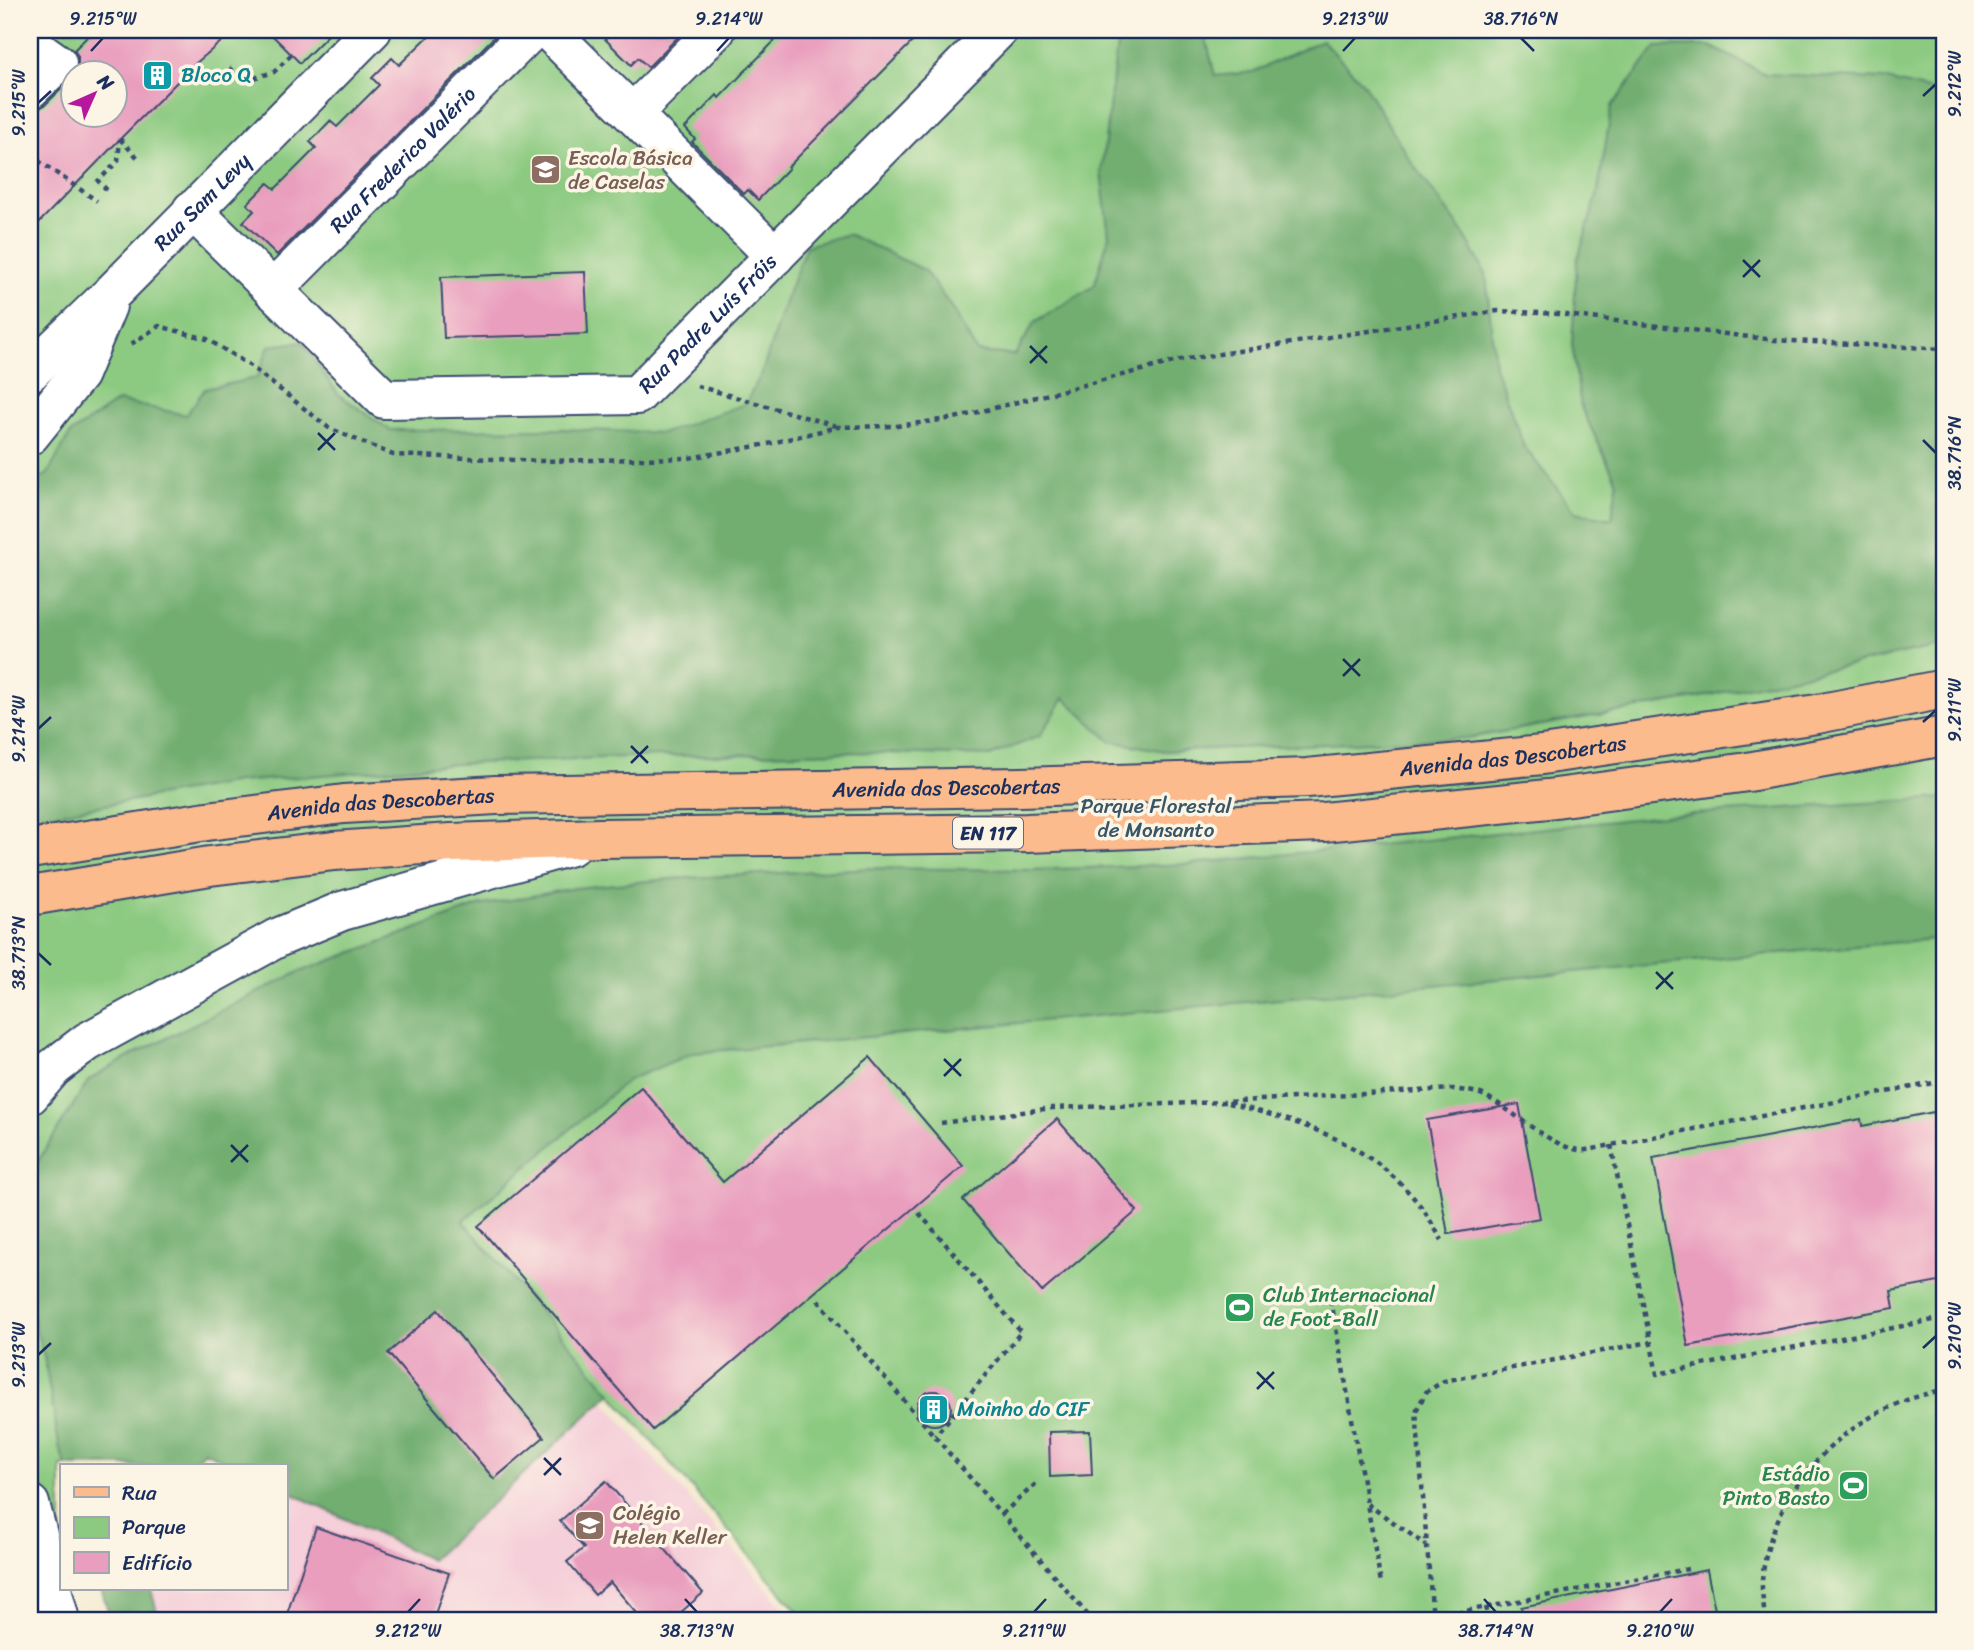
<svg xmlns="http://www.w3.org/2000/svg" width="1974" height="1650" viewBox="0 0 1974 1650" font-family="Sriracha,sans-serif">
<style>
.built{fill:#f5cfd9}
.green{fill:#8cca81;stroke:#547c70;stroke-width:2;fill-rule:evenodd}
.forest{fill:#71ae6f;stroke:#466e66;stroke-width:2}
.building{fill:#e99ebe}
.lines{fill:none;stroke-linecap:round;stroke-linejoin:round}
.minor-casing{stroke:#3b4b6f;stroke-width:42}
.major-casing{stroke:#3b4b6f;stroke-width:42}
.path{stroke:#3b4b6f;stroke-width:4.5;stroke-dasharray:5 5;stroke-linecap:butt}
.minor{stroke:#fff;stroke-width:38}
.major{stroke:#fbbb8d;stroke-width:38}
.ticks{fill:none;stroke:#1b2f5e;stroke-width:2.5}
.labels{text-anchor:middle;stroke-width:7;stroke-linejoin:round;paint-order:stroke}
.shield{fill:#fcf5e5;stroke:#5e6a86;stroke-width:2}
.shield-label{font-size:19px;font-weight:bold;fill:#1b2f5e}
.culture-label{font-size:21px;fill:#0d838f;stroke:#fcf5e5;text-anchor:start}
.education-label{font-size:21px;fill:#785e54;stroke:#fcf5e5;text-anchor:start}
.street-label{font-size:21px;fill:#1b2f5e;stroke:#fcf5e5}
.park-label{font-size:21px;fill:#375667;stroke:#fcf5e5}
.leisure-label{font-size:21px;fill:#27864d;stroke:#fcf5e5;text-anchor:start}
.neatline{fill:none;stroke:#1b2f5e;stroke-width:2.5}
.ticks-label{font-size:18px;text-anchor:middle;fill:#1b2f5e}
</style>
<rect width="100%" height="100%" fill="#fcf5e5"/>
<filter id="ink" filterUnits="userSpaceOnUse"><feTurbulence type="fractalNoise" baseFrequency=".0143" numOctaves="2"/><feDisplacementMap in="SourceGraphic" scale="14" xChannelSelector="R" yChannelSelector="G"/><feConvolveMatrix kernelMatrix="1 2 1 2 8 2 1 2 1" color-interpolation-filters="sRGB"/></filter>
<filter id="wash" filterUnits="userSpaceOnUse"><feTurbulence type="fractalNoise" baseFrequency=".00686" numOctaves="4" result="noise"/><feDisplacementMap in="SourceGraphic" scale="28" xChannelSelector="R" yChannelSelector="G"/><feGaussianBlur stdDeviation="1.57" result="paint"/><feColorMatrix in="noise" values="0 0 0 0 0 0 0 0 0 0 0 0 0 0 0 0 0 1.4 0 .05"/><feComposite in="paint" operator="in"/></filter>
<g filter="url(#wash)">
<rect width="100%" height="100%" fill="#f2e9ce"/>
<polygon class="built" points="603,1400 795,1620 159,1620 151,1589 285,1589 285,1490 431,1560"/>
<path class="green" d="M30,30H1944V1620H805L522,1290L362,1303L185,1466H61V1581L36,1605L30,1590ZM74,74H116V116H74Z"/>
<g class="forest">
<polygon points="1134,30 1204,30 1215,76 1253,72 1322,40 1363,83 1412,163 1462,231 1486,274 1495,366 1524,447 1576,512 1612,519 1617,482 1581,407 1572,344 1577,261 1597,196 1612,106 1656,47 1710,46 1765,74 1883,79 1944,94 1944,645 1696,698 1467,738 1165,751 1110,741 1064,698 1040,736 990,756 849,752 625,757 455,764 238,782 30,818 30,482 47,475 70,434 118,401 186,415 205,389 257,378 269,346 302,342 338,394 390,430 561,429 664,433 745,404 762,373 781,313 806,246 848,234 924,270 949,304 977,352 1015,355 1035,322 1094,286 1109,236 1101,173 1117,45"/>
<polygon points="1944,798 1944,938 693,1053 628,1080 463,1221 611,1393 431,1560 285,1490 285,1466 236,1466 204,1451 189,1466 66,1466 60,1450 44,1357 30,1308 30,1179 38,1161 89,1080 134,1054 297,973 478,906 575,888 670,879 872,868 1033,870 1190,864 1663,816"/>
<polygon points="101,1589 151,1589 159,1620 111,1620"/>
</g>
<g id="blocks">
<g class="building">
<polygon points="94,30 235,30 195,64 120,139 30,232 30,110 36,110 45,105 74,77 74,116 116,116 116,74 75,74 78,67 78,56 74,50"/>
<polygon points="267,30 333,30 300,63"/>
<polygon points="435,30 501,30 277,255 243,222 254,211 247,204 268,183 275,189 316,148 310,142 330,121 337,127 379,85 372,78 392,58 399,65"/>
<polygon points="596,30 685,30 648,67 638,58 631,65"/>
<polygon points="785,30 924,30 788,167 789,168 758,200 748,190 744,194 692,142 695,139 685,128 717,95 719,98"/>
<polygon points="585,272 588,334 444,338 441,277"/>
<polygon points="870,1057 963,1166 653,1430 478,1226 641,1087 723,1182"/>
<polygon points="1519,1104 1540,1218 1448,1234 1427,1120"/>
<polygon points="1944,1110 1944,1281 1891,1291 1894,1308 1688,1346 1653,1158 1861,1119 1862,1126"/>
<polygon points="1057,1119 1137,1211 1042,1292 963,1200"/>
<polygon points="438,1310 544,1437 494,1479 388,1353"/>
<circle cx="934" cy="1408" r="17"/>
<polygon points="1090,1431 1092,1475 1050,1477 1049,1432"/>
<polygon points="606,1481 703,1593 672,1620 643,1620 610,1582 595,1595 567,1562 584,1548 560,1521"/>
<polygon points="316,1527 449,1573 433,1620 285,1620"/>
<polygon points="1707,1570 1717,1620 1523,1620 1521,1607"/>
</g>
</g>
</g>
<g filter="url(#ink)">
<use href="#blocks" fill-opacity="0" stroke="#3b4b6f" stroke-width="2"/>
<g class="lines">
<defs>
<g id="minor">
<polyline points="548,30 775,256"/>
<polyline points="30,44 57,63 30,89"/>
<polyline points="632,114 716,30"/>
<path id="s1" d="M192,210L384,399L637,395L998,30"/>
<path id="s2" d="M273,290L532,30"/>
<path id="s3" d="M30,372L113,292L372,30"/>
<polyline points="30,435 79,374 107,306"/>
<polyline points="30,1095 53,1068 87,1042 277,938 342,911 571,846"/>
<polyline points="30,1504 60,1620"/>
</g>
<g id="major">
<path id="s4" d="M30,849L207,821L344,804L496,795L1021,787L1307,778L1542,755L1817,714L1944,689"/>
<polyline points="30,896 210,866 334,851 451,843 600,838 1027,833 1324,822 1548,799 1748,772 1944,736"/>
</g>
</defs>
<use href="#minor" class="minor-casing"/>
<use href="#major" class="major-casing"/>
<g class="path">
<polyline points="195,64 214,83"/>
<polyline points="229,68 244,81 274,72 291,55"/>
<polyline points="120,139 139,159"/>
<polyline points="30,155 97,201"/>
<polyline points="107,190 98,181 118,161 120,139"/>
<polyline points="131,344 159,326 207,339 249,365 329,428 393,455 542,461 689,458 768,444 837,427 897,426 955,418 1181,360 1498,311 1558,314 1775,340 1944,349"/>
<polyline points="697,386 836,426"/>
<path d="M1228,1103C1306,1124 1370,1141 1422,1208C1429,1218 1435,1229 1442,1240"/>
<path d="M941,1123L1052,1108L1224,1102L1453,1089C1464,1091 1476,1091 1485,1096C1513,1110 1549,1146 1579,1150C1589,1151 1601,1147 1611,1145L1944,1081"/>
<polyline points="1611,1145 1657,1374 1944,1318"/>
<polyline points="919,1213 1021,1332 935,1436"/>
<polyline points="818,1300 1092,1620"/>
<polyline points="1331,1300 1381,1583"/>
<polyline points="1367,1504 1426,1545"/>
<polyline points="1002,1514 1039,1481"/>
<polyline points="1486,1607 1489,1620"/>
<polyline points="1418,1620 1688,1569"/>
<polyline points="1433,1620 1416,1411 1426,1392 1444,1381 1650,1342"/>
<path d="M1765,1620C1764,1605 1760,1587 1763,1572C1776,1480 1854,1406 1944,1390"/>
</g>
<use href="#minor" class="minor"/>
<use href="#major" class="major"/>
</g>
</g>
<path class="ticks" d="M1521,38L1534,51M91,51L103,38M717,51L729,38M1343,51L1355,38M1923,96L1936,84M38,103L51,91M1743,260L1760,277M1743,277L1760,260M1030,346L1047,363M1030,363L1047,346M318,433L335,450M1923,440L1936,453M318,450L335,433M1343,659L1360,676M1343,676L1360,659M1923,722L1936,710M38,729L51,717M631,746L648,763M631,763L648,746M38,953L51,965M1656,972L1673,989M1656,989L1673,972M944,1059L961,1076M944,1076L961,1059M231,1145L248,1162M231,1162L248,1145M1923,1348L1936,1336M38,1355L51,1343M1257,1372L1274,1389M1257,1389L1274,1372M544,1458L561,1475M544,1475L561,1458M685,1599L697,1612M1484,1599L1496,1612M408,1612L420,1599M1034,1612L1046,1599M1660,1612L1672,1599"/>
<defs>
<symbol id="building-square" viewBox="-11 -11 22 22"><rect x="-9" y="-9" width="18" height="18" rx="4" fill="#0f9aa8" stroke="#fcf5e5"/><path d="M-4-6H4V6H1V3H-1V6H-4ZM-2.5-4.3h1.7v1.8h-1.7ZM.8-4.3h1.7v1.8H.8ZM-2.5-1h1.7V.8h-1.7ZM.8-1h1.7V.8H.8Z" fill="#fff"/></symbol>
<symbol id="school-square" viewBox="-11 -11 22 22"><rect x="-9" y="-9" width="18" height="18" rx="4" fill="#8d6e63" stroke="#fcf5e5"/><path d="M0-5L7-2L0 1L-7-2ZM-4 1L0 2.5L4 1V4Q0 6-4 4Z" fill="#fff"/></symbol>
<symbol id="stadium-square" viewBox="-11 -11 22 22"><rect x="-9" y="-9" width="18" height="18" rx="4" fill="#2e9e5b" stroke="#fcf5e5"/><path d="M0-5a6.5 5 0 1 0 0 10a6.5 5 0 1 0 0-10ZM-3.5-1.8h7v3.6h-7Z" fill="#fff"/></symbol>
</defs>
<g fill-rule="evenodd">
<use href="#building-square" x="140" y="58" width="35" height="35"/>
<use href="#school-square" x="528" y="152" width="35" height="35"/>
<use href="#stadium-square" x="1222" y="1290" width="35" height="35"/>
<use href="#building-square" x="916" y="1392" width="35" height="35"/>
<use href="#stadium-square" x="1836" y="1468" width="35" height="35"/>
<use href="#school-square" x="572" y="1508" width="35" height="35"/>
</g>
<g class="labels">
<rect class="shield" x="953" y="817.5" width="70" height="31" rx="5"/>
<g class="shield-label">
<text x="988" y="840">EN 117</text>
</g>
<g class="culture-label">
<text x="181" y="82">Bloco Q</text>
<text x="957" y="1416">Moinho do CIF</text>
</g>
<g class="education-label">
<text x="568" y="165">Escola Básica<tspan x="568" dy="24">de Caselas</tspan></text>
<text x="613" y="1520">Colégio<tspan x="613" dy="24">Helen Keller</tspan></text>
</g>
<g class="street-label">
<text dy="7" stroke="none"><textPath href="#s2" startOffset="184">Rua Frederico Valério</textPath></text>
<text dy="7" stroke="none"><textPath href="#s3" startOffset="242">Rua Sam Levy</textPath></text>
<text dy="7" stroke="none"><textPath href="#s1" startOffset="623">Rua Padre Luís Fróis</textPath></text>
<text dy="7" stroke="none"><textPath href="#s4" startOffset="1488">Avenida das Descobertas</textPath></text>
<text dy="7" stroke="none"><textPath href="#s4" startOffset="920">Avenida das Descobertas</textPath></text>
<text dy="7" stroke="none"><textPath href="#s4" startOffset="354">Avenida das Descobertas</textPath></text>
</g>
<g class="park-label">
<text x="1156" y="813">Parque Florestal<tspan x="1156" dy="24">de Monsanto</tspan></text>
</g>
<g class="leisure-label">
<text x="1263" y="1302">Club Internacional<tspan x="1263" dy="24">de Foot-Ball</tspan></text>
<text x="1830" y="1481" text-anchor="end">Estádio<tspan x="1830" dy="24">Pinto Basto</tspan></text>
</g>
</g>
<rect width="1974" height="1650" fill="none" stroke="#fcf5e5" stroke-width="77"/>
<rect x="60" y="1464" width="228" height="126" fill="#fcf5e5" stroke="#a2a6af" stroke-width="2"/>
<rect x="74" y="1487" width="35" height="10" fill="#fbbb8d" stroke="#a2a6af" stroke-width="2"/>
<text x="122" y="1500" font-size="21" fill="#1b2f5e">Rua</text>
<rect x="74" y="1517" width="35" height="21" fill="#8cca81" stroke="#a2a6af" stroke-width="2"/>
<text x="122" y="1534" font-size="21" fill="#1b2f5e">Parque</text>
<rect x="74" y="1552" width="35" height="21" fill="#e99ebe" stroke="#a2a6af" stroke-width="2"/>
<text x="122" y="1570" font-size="21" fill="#1b2f5e">Edifício</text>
<g transform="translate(94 94) rotate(45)"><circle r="33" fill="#fcf5e5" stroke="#a2a6af" stroke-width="2"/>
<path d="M0-5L12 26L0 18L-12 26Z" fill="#b5179e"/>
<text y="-10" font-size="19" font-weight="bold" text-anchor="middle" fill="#1b2f5e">N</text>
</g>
<rect x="38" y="38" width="1898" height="1574" class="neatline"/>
<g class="ticks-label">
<text x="103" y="25">9.215°W</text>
<text x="729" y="25">9.214°W</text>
<text x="1355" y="25">9.213°W</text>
<text x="1521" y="25">38.716°N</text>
<text transform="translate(1955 84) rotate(-90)" y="6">9.212°W</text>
<text transform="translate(19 103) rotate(-90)" y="6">9.215°W</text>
<text transform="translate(1955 453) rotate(-90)" y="6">38.716°N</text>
<text transform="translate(1955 710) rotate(-90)" y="6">9.211°W</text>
<text transform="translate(19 729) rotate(-90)" y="6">9.214°W</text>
<text transform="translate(19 953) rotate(-90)" y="6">38.713°N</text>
<text transform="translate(1955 1336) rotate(-90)" y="6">9.210°W</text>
<text transform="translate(19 1355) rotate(-90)" y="6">9.213°W</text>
<text x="408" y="1637">9.212°W</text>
<text x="697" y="1637">38.713°N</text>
<text x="1034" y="1637">9.211°W</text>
<text x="1496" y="1637">38.714°N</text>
<text x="1660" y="1637">9.210°W</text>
</g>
</svg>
